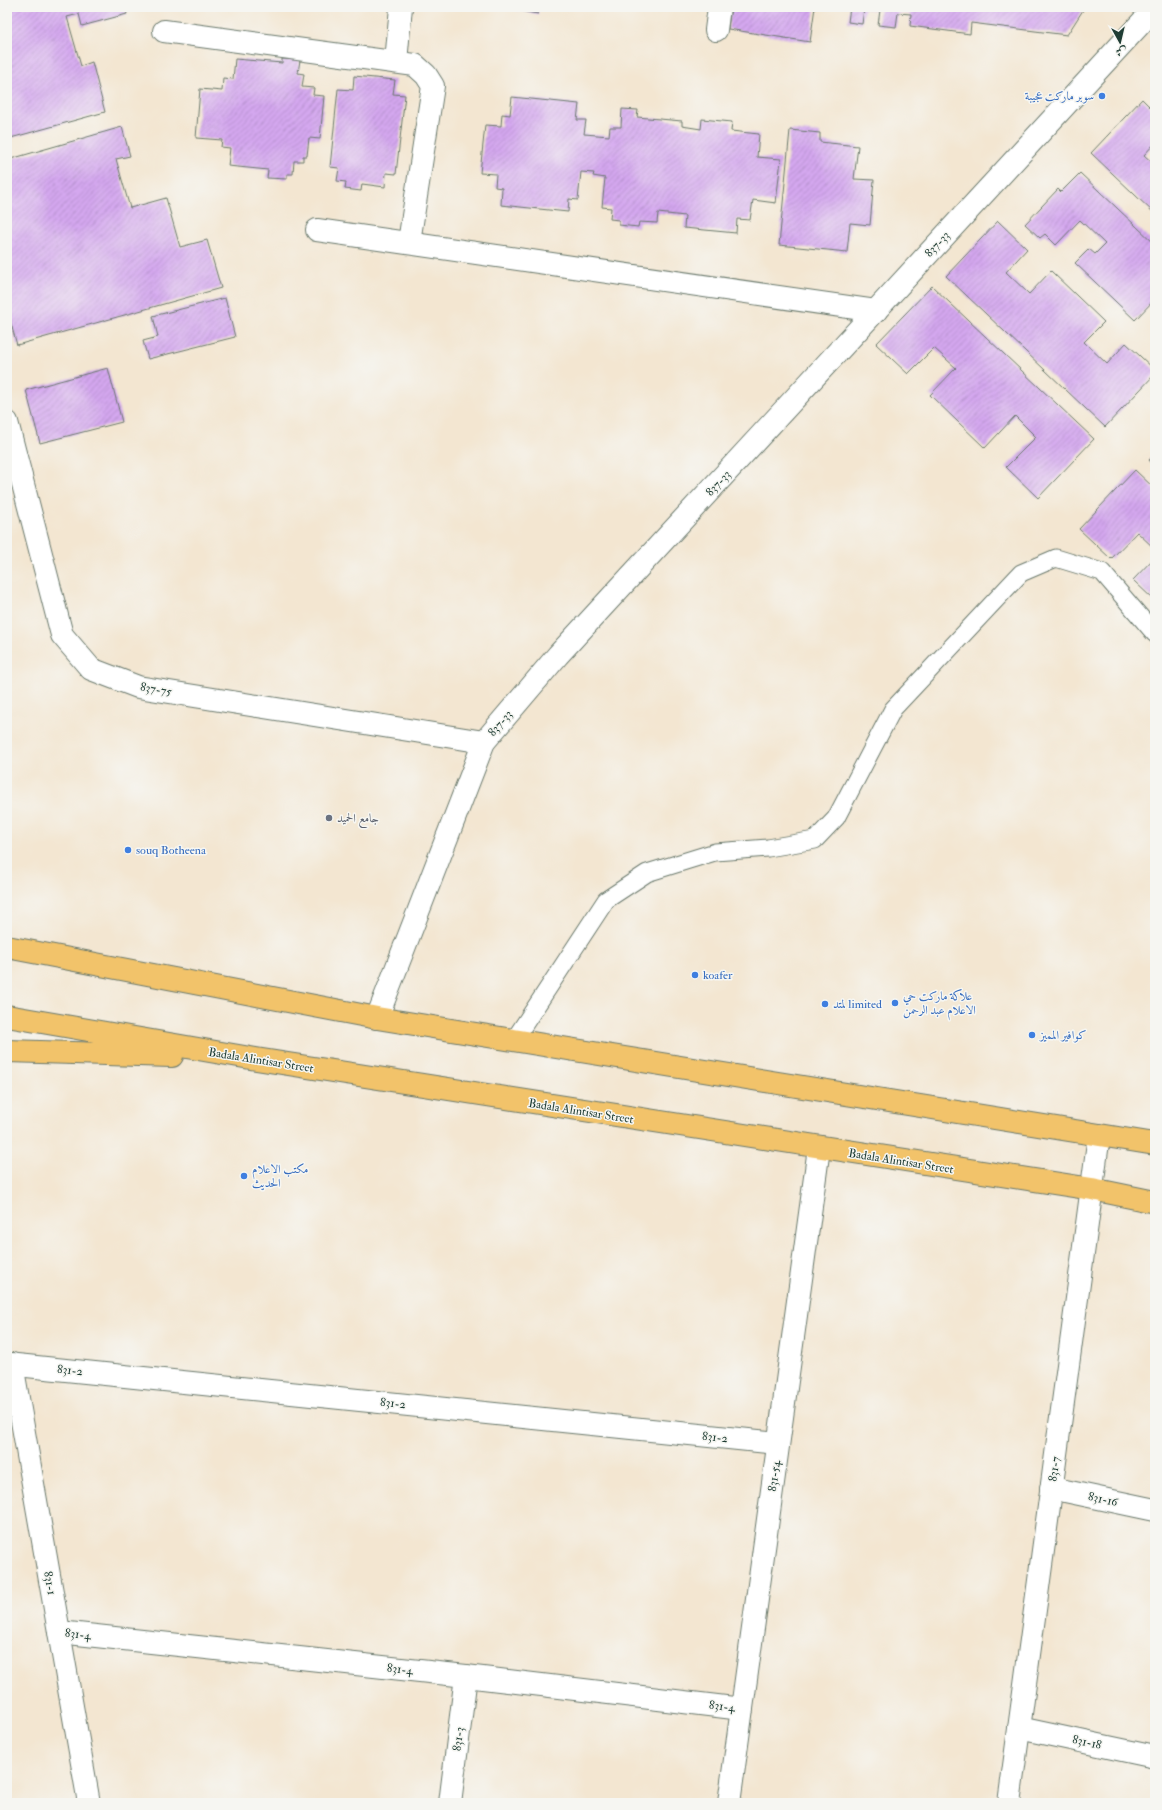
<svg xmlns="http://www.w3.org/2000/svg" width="1162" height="1810" viewBox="0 0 1162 1810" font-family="'IM FELL Double Pica',Amiri,serif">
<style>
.building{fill:url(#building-hatch)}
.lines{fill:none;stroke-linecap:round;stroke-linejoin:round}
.service-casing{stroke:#69786b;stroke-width:19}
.minor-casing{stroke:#69786b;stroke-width:24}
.primary-casing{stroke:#69786b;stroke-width:24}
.service{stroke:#fff;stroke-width:17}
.minor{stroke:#fff;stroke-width:22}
.primary{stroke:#f2c36a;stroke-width:22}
.shop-dot{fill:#3f7fe0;stroke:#f6f6f2;stroke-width:1.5}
.worship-dot{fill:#6b7280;stroke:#f6f6f2;stroke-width:1.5}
.labels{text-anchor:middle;stroke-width:3;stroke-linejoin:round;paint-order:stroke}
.shop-label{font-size:12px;fill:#366cbe;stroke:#f6f6f2;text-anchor:start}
.street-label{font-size:12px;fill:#1f3d34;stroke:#f6f6f2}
.worship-label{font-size:12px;fill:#5b616d;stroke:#f6f6f2;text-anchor:start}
</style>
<defs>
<pattern id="building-hatch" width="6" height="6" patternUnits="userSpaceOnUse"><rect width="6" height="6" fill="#d4a7ef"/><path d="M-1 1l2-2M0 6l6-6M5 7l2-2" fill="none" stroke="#ab89c2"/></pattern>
</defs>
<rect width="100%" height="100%" fill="#f6f6f2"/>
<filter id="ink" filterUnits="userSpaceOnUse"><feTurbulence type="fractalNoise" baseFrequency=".025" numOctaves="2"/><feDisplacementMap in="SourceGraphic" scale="8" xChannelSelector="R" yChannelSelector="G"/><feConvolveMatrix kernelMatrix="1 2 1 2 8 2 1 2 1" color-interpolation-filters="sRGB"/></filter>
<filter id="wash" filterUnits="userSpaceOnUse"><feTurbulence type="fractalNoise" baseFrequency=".012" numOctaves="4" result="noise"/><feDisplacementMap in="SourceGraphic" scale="16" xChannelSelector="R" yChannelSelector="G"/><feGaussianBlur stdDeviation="0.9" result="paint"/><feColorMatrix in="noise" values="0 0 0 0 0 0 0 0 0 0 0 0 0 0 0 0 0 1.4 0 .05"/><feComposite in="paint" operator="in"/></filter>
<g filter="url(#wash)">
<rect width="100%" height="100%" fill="#f3e6d1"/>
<g id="blocks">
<g class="building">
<polygon points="7,7 77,7 78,8 125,7 127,14 82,26 79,14 67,17 81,66 92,62 105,112 7,139"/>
<polygon points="497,7 539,7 538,14"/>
<polygon points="731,7 815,7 810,42 728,29"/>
<polygon points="850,7 1085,7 1067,35 971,23 970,34 910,26 911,14 898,13 896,27 878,25 880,10 864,9 862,24 848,22"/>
<polygon points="235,59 282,63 282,59 300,60 298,73 304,74 302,87 314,88 313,95 324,96 320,139 309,138 307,156 303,156 303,161 294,161 293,174 287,174 287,179 267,178 268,170 228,166 230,148 221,147 222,140 196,138 200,89 222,91 223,78 233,79"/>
<polygon points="354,76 395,80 393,94 405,95 396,174 386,173 385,187 362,184 361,191 345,189 346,182 337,181 339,168 330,167 338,89 353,90"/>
<polygon points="512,97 579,104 577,120 586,120 584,134 597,135 609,136 610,127 621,127 622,109 638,110 637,117 682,121 682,126 701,129 702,119 732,122 731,131 759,134 757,157 781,159 776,203 753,200 750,220 737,219 736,233 684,228 685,216 658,213 657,223 639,222 638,227 619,225 619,220 610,219 611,208 602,207 605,178 593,176 594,173 581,172 578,200 569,199 568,212 501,205 502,188 495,187 496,174 480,173 485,125 501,126 502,114 510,115"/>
<polygon points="1142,99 1155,112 1155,143 1144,155 1155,165 1155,214 1091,153"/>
<polygon points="122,127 130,156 116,159 130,208 166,198 180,247 207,240 221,288 17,345 7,310 7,160"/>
<polygon points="790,130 820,133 820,142 858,146 854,179 874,180 870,225 850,223 847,252 779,245"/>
<polygon points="1080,173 1155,244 1155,299 1135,320 1075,263 1089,249 1095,254 1105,244 1080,220 1056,245 1045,234 1040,238 1025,224 1058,189 1061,192"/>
<polygon points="998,221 1027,249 1006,272 1029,294 1051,271 1104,322 1084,342 1107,364 1126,343 1155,370 1155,374 1105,427 946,276"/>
<polygon points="932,286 1094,439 1038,498 1006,467 1036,437 1015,416 985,448 930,395 956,368 934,348 908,374 876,344"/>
<polygon points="225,298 235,337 148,359 143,341 158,337 153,316"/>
<polygon points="108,368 122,422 40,443 26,390"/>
<polygon points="1155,454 1155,467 1149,460"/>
<polygon points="1135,470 1155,489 1155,549 1137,532 1111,559 1079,529"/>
<polygon points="1155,557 1155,601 1133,580"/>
</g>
</g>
</g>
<g filter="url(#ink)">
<use href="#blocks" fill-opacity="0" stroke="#69786b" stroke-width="1"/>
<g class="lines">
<defs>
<polyline id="service" points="514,1040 606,900 647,873 715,852 768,848 815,840 836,818 893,709 1021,573 1056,558 1102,572 1155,634"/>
<g id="minor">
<polyline points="716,30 719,7"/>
<polyline points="164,31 415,65 426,75 433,86 409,242"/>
<polyline points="396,62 401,7"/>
<polyline points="317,230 876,311"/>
<polyline points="7,422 62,635 91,669 138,687 484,742"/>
<polyline points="377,1018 484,742 558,655 1155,8"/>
<polyline points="7,1364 778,1443"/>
<polyline points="12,1364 89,1803"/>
<polyline points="1051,1488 1155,1510"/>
<polyline points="59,1632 466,1676 742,1709"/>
<polyline points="1019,1728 1155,1757"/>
<polyline points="450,1803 466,1676"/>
<polyline points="729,1803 819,1148"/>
<polyline points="1009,1803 1099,1135"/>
</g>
<g id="primary">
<polyline points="7,947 377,1018 1155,1144"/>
<polyline points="7,1016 256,1059 1092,1189 1155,1202"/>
<polyline points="7,1051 172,1056"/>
</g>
</defs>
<use href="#service" class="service-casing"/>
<use href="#minor" class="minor-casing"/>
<use href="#primary" class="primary-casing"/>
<use href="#service" class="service"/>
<use href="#minor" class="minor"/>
<use href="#primary" class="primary"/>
</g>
</g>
<g class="shop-dot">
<circle cx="1102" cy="96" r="4"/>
<circle cx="128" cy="850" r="4"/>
<circle cx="695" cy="975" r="4"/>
<circle cx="895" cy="1003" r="4"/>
<circle cx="825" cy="1004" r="4"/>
<circle cx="1032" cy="1035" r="4"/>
<circle cx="244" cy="1176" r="4"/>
</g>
<circle class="worship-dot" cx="329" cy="818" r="4"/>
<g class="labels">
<g class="shop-label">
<text x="1094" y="100" text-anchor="end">سوبر ماركت عجيبة</text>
<text x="136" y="854">souq Botheena</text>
<text x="703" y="979">koafer</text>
<text x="903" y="1000">علاكة ماركت حي<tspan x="903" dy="14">الاعلام عبد الرحمن</tspan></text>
<text x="833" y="1008">لمتد limited</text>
<text x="1040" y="1039">كوافير المميز</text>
<text x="252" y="1173">مكتب الاعلام<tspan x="252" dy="14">الحديث</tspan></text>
</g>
<g class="street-label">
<text transform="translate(937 244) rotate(-47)" y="4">837-33</text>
<text transform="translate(718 483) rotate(-47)" y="4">837-33</text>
<text transform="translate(156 689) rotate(10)" y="4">837-75</text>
<text transform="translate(500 723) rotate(-49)" y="4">837-33</text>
<text transform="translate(261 1060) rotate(9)" y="4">Badala Alintisar Street</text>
<text transform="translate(581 1111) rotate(9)" y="4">Badala Alintisar Street</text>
<text transform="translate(901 1161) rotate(9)" y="4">Badala Alintisar Street</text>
<text transform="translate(70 1370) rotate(6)" y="4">831-2</text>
<text transform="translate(393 1403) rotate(6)" y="4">831-2</text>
<text transform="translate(715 1437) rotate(6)" y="4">831-2</text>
<text transform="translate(1054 1469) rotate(-82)" y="4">831-7</text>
<text transform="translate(774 1476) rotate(-82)" y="4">831-54</text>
<text transform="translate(1103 1499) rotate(12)" y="4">831-16</text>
<text transform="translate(50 1583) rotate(80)" y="4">831-1</text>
<text transform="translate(78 1634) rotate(6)" y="4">831-4</text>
<text transform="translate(400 1669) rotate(6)" y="4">831-4</text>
<text transform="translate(722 1706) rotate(7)" y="4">831-4</text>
<text transform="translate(458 1739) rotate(-83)" y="4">831-3</text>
<text transform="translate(1087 1742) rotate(12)" y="4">831-18</text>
</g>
<g class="worship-label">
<text x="337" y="822">جامع الحميد</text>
</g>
</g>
<rect width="1162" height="1810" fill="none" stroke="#f6f6f2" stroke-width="24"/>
<g transform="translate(1120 42) rotate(172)" stroke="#f6f6f2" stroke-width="3" paint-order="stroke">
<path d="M0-3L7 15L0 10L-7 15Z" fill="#1f3d34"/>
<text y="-6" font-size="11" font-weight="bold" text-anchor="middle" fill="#1f3d34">ش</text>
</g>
</svg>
